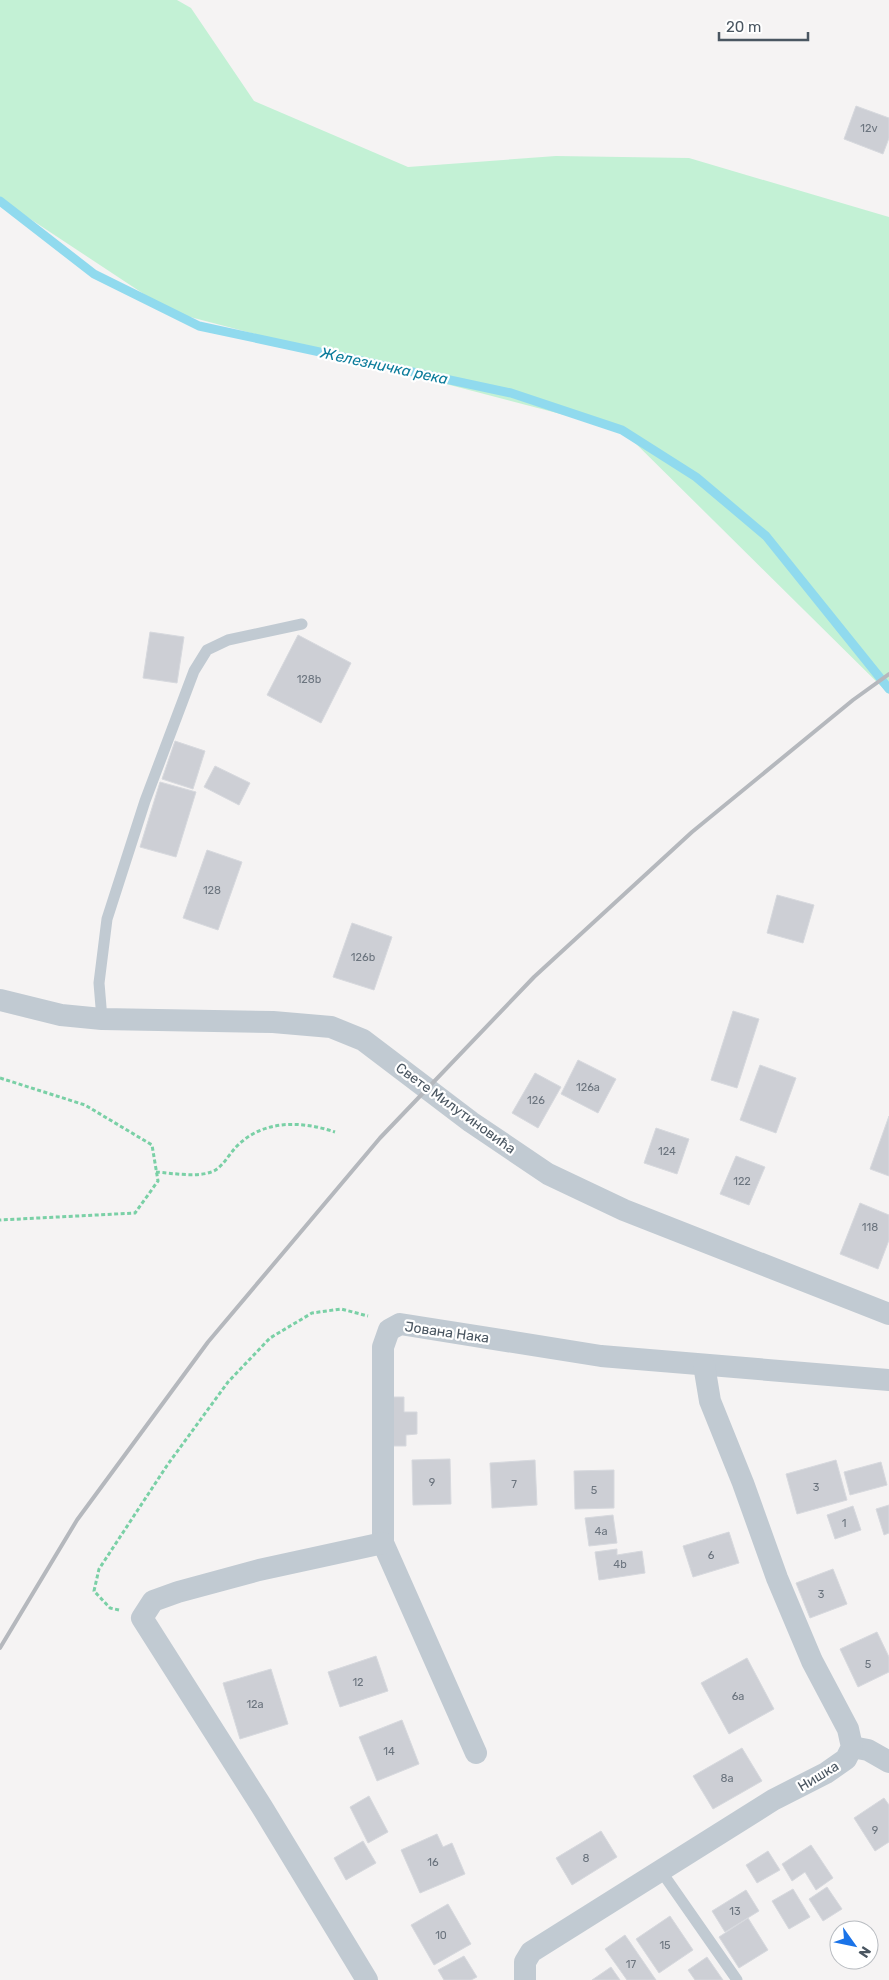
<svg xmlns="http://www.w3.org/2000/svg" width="889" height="1980" viewBox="0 0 889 1980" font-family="Rubik,sans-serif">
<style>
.green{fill:#c3f1d5}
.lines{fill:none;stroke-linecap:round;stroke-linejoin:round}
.stream{stroke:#90daee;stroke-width:9}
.building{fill:#cdcfd5;stroke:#d7d9de}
.path{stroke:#7ad0a6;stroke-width:3;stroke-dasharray:4 2.5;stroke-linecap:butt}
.service{stroke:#c1cad2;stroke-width:11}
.minor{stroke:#c1cad2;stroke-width:22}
.rail{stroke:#b5b8bd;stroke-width:4}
.labels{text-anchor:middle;stroke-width:4.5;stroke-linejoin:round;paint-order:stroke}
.number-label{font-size:11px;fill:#6b747e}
.street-label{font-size:14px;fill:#4a5661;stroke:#fff}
.water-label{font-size:15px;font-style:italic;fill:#0c7c9b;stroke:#fff}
</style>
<rect width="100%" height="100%" fill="#f5f3f3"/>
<polygon class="green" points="0,0 177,0 191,8 254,101 408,167 556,156 689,158 889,217 889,694 622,430 171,312 0,199"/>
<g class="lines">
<polyline class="stream" points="0,201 94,274 199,326 511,393 622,430 696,477 766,536 889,689"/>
</g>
<g class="building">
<polygon points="856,106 889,118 889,138 883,154 844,139"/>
<polygon points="150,632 184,637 177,683 143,678"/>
<polygon points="298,635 351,663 321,723 267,695"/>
<polygon points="175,741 205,751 193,789 162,779"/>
<polygon points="215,766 250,783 239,805 204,787"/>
<polygon points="160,782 196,792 176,857 140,847"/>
<polygon points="207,850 242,862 218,930 183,918"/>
<polygon points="777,895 814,905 803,943 767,933"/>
<polygon points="352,923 392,937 374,990 333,977"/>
<polygon points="733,1011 759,1019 737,1088 711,1080"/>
<polygon points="578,1060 616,1079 598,1113 561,1094"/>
<polygon points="760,1065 796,1078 776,1133 740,1120"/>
<polygon points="535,1073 561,1087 538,1128 512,1113"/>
<polygon points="889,1116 889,1176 870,1169"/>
<polygon points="656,1128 689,1139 677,1174 644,1163"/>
<polygon points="736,1156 765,1167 749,1205 720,1194"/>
<polygon points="860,1203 889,1215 889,1240 878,1269 840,1254"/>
<polygon points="392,1397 404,1397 404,1412 417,1412 417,1434 406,1435 406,1446 393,1446"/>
<polygon points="450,1459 451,1504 413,1505 412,1460"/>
<polygon points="535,1460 537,1505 492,1508 490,1463"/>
<polygon points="836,1460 847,1500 797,1514 786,1474"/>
<polygon points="881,1462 887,1485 850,1495 844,1472"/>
<polygon points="614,1470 614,1508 575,1509 574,1471"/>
<polygon points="889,1505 889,1533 884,1535 876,1509"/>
<polygon points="853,1506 861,1530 835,1539 827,1515"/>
<polygon points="613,1515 617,1543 589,1546 585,1518"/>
<polygon points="729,1532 739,1563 693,1577 683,1546"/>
<polygon points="617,1549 617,1555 642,1551 645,1573 599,1580 595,1552"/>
<polygon points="833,1569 847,1604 810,1618 796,1583"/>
<polygon points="877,1632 889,1657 889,1672 858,1687 840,1649"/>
<polygon points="376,1656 388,1691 340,1707 328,1672"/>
<polygon points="747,1658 774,1709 729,1734 701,1683"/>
<polygon points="271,1669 288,1724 240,1739 223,1683"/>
<polygon points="402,1720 419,1764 377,1781 359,1737"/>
<polygon points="742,1748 762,1781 713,1809 693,1776"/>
<polygon points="369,1796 388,1832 368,1843 350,1807"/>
<polygon points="884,1798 889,1805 889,1842 875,1851 854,1818"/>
<polygon points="601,1831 617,1857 572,1885 556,1858"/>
<polygon points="437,1834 443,1847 452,1843 465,1874 420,1893 401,1850"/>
<polygon points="363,1841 376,1863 346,1880 334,1858"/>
<polygon points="811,1845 833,1878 816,1890 805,1872 792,1881 782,1864"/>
<polygon points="768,1851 780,1870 757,1883 746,1865"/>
<polygon points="827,1887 842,1909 823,1921 809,1899"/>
<polygon points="793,1889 810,1917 789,1929 772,1901"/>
<polygon points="746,1890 759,1911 725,1932 712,1911"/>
<polygon points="448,1904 471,1944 434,1965 411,1925"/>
<polygon points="670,1916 693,1950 659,1973 636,1939"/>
<polygon points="748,1918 768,1950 739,1968 719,1937"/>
<polygon points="625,1935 656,1980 627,1980 605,1949"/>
<polygon points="464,1956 477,1977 471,1980 444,1980 438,1970"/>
<polygon points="707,1957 723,1980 695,1980 688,1970"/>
<polygon points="611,1967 620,1980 592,1980"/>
</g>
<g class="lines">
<g class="path">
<polyline points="0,1078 85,1105 152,1145 158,1181 135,1213 0,1220"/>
<path d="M156,1172C171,1173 204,1179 217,1169C225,1163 230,1153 237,1146C264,1119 302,1121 335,1132"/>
<polyline points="119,1610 110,1608 94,1591 99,1569 168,1464 228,1382 270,1338 312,1313 341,1309 368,1316"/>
</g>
<g class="service">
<polyline points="102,1019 99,983 107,919 145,801 194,671 207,650 228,640 302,624"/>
<polyline points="661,1871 737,1980"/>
</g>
<g class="minor">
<polyline points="0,1000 61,1015 102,1019 273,1022 331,1027 363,1040 471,1122 548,1174 624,1210 889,1314"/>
<polyline points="852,1747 868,1750 889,1762"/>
<polyline points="476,1753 383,1543 383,1347 389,1330 400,1324 601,1356 889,1380"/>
<polyline points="367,1980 262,1807 142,1618 153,1601 178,1592 259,1570 383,1543"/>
<polyline points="525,1980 525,1962 531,1952 773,1800 826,1773 846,1759 852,1747 848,1729 812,1661 777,1578 743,1483 710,1401 704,1365"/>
</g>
<polyline class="rail" points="0,1648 77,1520 208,1342 380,1138 534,977 692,832 853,700 889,674"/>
</g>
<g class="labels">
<g class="number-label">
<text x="869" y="132">12v</text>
<text x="309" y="683">128b</text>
<text x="212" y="894">128</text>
<text x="363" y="961">126b</text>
<text x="588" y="1091">126a</text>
<text x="536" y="1104">126</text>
<text x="667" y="1155">124</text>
<text x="742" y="1185">122</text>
<text x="870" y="1231">118</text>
<text x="432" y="1486">9</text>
<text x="514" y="1488">7</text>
<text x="816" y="1491">3</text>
<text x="594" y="1494">5</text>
<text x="844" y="1527">1</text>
<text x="601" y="1535">4a</text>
<text x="711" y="1559">6</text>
<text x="620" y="1568">4b</text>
<text x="821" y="1598">3</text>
<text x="868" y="1668">5</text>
<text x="358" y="1686">12</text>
<text x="738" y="1700">6a</text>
<text x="255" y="1708">12a</text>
<text x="389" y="1755">14</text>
<text x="727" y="1782">8a</text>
<text x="875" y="1834">9</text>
<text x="586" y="1862">8</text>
<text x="433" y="1866">16</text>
<text x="735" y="1915">13</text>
<text x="441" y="1939">10</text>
<text x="665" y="1949">15</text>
<text x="631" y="1968">17</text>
</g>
<g class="street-label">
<text transform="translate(456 1108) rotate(36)" y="5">Свете Милутиновића</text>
<text transform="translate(447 1332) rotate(8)" y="5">Јована Нака</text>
<text transform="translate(818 1776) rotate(-31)" y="5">Нишка</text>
</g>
<g class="water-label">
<text transform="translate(384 366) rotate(12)" y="5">Железничка река</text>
</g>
</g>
<g transform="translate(854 1945) rotate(123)"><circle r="24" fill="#ffffff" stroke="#b7bbc0"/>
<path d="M0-4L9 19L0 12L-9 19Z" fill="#1a73e8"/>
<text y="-8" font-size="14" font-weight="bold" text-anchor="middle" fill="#4a5661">N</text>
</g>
<path d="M719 32v8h89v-8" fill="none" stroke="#4a5661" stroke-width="2.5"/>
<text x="726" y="32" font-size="15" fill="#4a5661" stroke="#ffffff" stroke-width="4" paint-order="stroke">20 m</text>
</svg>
